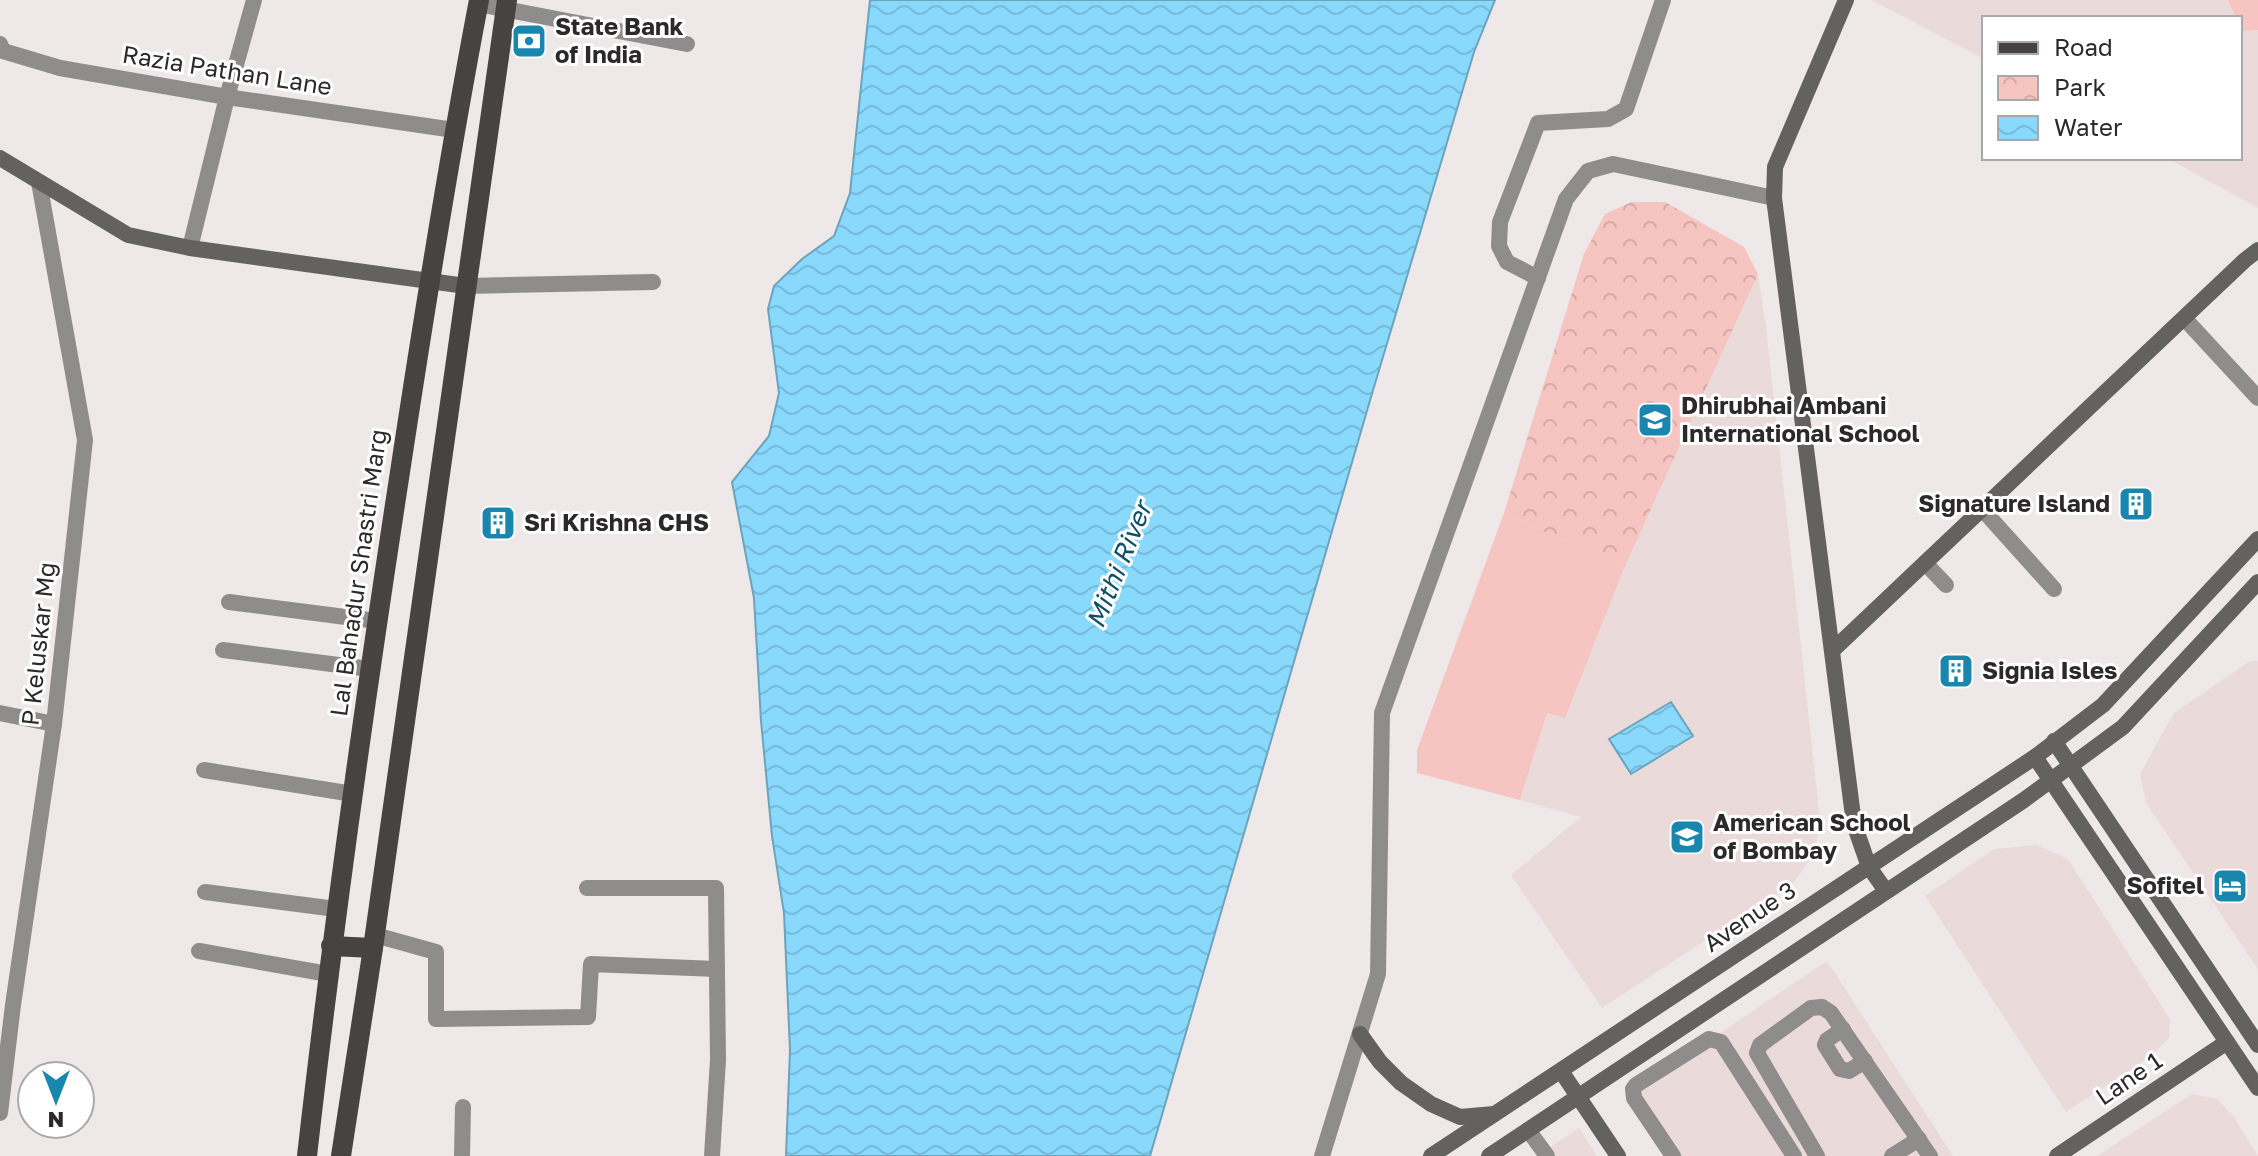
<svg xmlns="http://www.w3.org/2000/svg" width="2258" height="1156" viewBox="0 0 2258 1156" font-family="'Golos Text',sans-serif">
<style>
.built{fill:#eadbda}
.green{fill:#f7c5c1}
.park{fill:url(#park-crowns)}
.water{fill:url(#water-waves);stroke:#6da4bd;stroke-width:2}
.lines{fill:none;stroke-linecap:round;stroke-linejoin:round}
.street{stroke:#8f8d8c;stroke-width:16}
.secondary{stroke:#646161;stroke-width:16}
.primary{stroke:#464342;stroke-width:20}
.labels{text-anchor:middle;stroke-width:6;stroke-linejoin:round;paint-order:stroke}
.poi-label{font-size:24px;font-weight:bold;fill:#2b2929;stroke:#fff;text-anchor:start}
.street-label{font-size:24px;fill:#2b2929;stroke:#fff}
.water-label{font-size:26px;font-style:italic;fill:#0e5069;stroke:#fff}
</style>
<defs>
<pattern id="park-crowns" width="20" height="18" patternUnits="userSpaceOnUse" patternTransform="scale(2)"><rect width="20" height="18" fill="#f7c5c1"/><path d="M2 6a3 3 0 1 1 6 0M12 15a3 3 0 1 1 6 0" fill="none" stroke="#d4a9a6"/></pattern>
<pattern id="water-waves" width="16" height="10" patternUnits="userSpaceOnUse" patternTransform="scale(2)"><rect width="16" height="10" fill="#89d9fd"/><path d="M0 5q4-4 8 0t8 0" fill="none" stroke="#76bad9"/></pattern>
</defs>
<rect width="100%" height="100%" fill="#eee8e8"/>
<g class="built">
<polygon points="1872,0 2258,0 2258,208 2167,158 2240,158 2240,18 1984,18 1984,59"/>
<polygon points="1632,202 1665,202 1744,247 1758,274 1766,327 1820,820 1814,854 1794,882 1602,1008 1511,875 1581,817 1520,800 1547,713 1442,683 1504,513 1584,254 1605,214"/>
<polygon points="2250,661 2258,661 2258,969 2146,803 2140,774 2174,713"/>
<polygon points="2037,845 2068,859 2170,1019 2169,1038 2150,1057 2066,1112 1925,896 1994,849"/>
<polygon points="1827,961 1953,1156 1668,1156 1628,1095"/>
<polygon points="2192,1094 2217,1099 2233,1116 2258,1156 2097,1156"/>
<polygon points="1579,1128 1597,1156 1537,1156"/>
</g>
<g class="green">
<polygon points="2228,0 2258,0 2258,30 2242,31 2240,18 2236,18"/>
<polygon points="1504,513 1624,568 1565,718 1547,713 1520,800 1417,773 1417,750"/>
</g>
<polygon class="park" points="1632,202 1665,202 1744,247 1758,274 1624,568 1504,513 1584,254 1605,214"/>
<g class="water">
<polygon points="870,0 1495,0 1474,52 1371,397 1150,1156 786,1156 790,1050 784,913 772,836 761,721 754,598 732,482 769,436 779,393 768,309 774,286 802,259 834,236 850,193"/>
<polygon points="1671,702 1693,736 1631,774 1609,739"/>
</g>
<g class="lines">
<g class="street">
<polyline points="478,4 687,44"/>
<polyline points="0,44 3,51 60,68 227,97 454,130"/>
<polyline points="190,248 227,97 254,0"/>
<polyline points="1538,278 1507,262 1499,246 1500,222 1538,123 1608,119 1626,109 1663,0"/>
<polyline points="466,286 653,282"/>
<polyline points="2184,318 2258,398"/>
<polyline points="1982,509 2054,589"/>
<polyline points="1925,563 1946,585"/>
<polyline points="229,602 377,621"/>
<polyline points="223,650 370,669"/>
<polyline points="0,713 54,724"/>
<polyline points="204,770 353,794"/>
<polyline points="587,888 716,888 718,1060 712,1156"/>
<polyline points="205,892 336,909"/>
<polyline points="375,935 436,952 436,1019 588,1017 591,964 717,969"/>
<polyline points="199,951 328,974"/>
<polyline points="1843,1029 1827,1040 1825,1045 1840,1069 1849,1071 1865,1061"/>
<polyline points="0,1113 13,1005 54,724 85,440 39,182"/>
<polyline points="1528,1130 1547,1156"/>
<polyline points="462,1156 463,1107"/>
<polyline points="1322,1156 1378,974 1382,713 1566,199 1588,171 1613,164 1774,198"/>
<polyline points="1673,1156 1634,1098 1633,1089 1636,1085 1709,1039 1721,1042 1794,1156"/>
<polyline points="1817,1156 1757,1053 1760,1045 1811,1008 1822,1007 1831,1013 1930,1156"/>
<polyline points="1892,1156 1919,1139"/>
</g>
<g class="secondary">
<polyline points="1846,0 1775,167 1774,198 1854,824 1869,867 1886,891"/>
<polyline points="0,158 128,235 190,248 466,286"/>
<polyline points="1834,649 2245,260 2258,250"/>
<polyline points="2054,741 2258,1045"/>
<polyline points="2035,757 2258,1088"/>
<polyline points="1360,1034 1380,1062 1401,1083 1431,1104 1460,1117 1494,1114"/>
<polyline points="1561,1071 1618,1156"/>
<polyline points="1431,1156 2035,757 2103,705 2258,539"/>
<polyline points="1489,1156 2024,800 2123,727 2258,582"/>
<polyline points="2057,1156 2227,1042"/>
</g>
<g class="primary">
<polyline points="331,946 373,948"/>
<path d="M307,1156C333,927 365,699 400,472C424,314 449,157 479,0"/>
<polyline points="341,1156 373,948 507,0"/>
</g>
</g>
<defs>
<symbol id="bank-square" viewBox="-11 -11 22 22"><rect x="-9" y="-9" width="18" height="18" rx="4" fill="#1987ad" stroke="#fff"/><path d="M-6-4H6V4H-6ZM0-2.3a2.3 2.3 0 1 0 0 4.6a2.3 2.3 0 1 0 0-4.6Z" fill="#fff"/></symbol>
<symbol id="school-square" viewBox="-11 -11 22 22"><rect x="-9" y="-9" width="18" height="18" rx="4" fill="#1987ad" stroke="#fff"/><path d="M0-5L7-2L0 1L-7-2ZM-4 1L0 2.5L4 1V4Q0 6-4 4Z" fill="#fff"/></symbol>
<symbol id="building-square" viewBox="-11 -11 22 22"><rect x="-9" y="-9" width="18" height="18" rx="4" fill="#1987ad" stroke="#fff"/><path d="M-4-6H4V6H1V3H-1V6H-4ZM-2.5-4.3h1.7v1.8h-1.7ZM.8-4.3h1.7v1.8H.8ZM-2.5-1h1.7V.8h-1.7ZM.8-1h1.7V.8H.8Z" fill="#fff"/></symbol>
<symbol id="hotel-square" viewBox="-11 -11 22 22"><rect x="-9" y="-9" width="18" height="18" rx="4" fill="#1987ad" stroke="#fff"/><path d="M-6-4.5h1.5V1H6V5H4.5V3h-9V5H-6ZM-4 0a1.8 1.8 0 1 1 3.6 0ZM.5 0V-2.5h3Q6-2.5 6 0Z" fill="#fff"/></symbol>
</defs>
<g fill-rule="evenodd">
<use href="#bank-square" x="509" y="21" width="40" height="40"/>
<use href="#school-square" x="1635" y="400" width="40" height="40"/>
<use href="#building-square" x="2116" y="484" width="40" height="40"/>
<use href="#building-square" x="478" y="503" width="40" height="40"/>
<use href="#building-square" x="1936" y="651" width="40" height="40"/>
<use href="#school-square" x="1667" y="817" width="40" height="40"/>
<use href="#hotel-square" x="2210" y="866" width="40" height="40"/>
</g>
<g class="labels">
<g class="poi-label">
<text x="555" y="35">State Bank<tspan x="555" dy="28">of India</tspan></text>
<text x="1681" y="414">Dhirubhai Ambani<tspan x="1681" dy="28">International School</tspan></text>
<text x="2110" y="512" text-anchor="end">Signature Island</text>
<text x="524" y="531">Sri Krishna CHS</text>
<text x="1982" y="679">Signia Isles</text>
<text x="1713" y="831">American School<tspan x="1713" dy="28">of Bombay</tspan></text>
<text x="2204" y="894" text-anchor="end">Sofitel</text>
</g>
<g class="street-label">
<text transform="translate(227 71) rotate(9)" y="8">Razia Pathan Lane</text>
<text transform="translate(359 573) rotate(-82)" y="8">Lal Bahadur Shastri Marg</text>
<text transform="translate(39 644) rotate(-84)" y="8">P Keluskar Mg</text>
<text transform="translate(1750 917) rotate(-34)" y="8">Avenue 3</text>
<text transform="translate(2129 1079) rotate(-34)" y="8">Lane 1</text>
</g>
<g class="water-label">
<text transform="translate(1119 565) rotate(-68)" y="9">Mithi River</text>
</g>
</g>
<rect x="1982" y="16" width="260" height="144" fill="#ffffff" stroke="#aaa9a9" stroke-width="2"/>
<rect x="1998" y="42" width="40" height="12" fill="#464342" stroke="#aaa9a9" stroke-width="2"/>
<text x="2054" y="56" font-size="24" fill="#2b2929">Road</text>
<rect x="1998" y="76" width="40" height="24" fill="url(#park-crowns)" stroke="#aaa9a9" stroke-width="2"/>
<text x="2054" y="96" font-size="24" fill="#2b2929">Park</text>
<rect x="1998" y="116" width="40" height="24" fill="url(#water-waves)" stroke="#aaa9a9" stroke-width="2"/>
<text x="2054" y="136" font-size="24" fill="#2b2929">Water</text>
<g transform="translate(56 1100) rotate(180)"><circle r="38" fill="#ffffff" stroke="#aaa9a9" stroke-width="2"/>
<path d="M0-6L14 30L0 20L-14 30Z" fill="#1987ad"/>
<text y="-12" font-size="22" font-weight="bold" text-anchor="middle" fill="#2b2929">N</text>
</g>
</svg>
